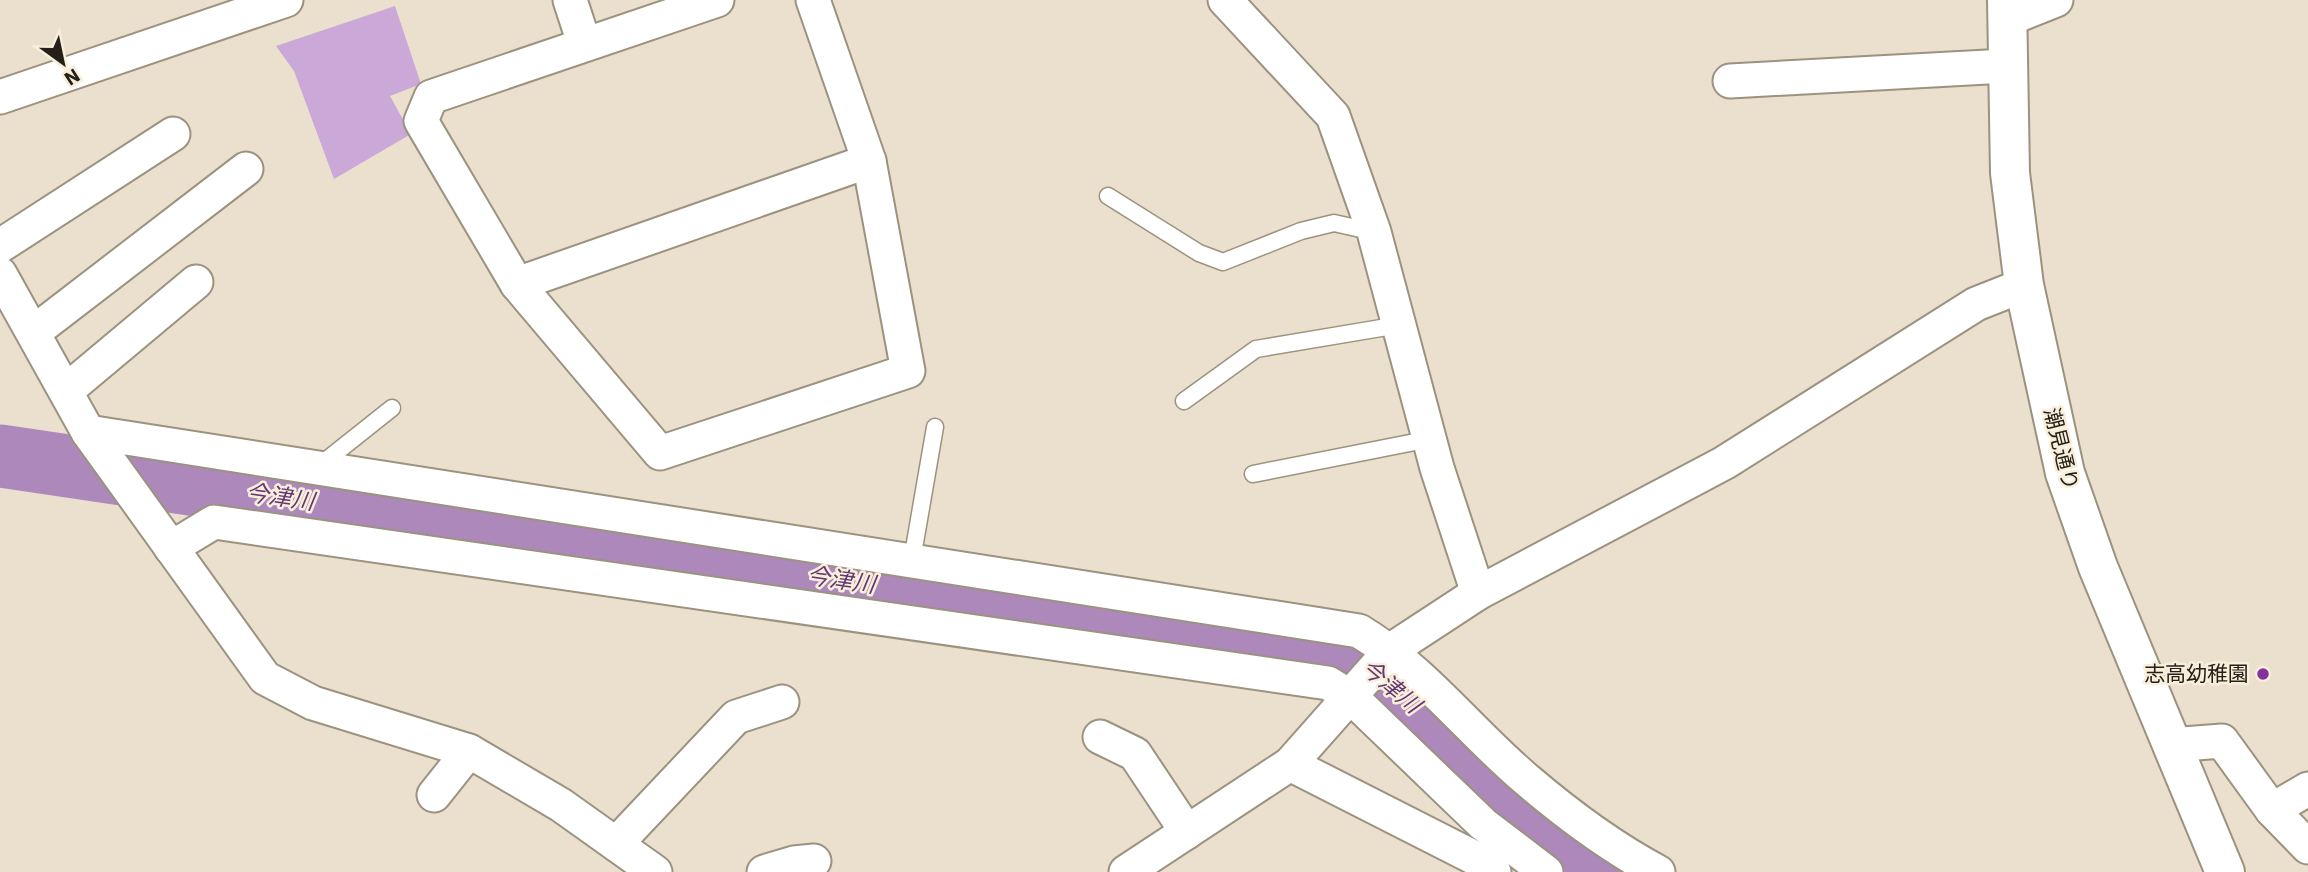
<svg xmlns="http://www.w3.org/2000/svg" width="2308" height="872" viewBox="0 0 2308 872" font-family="'IBM Plex Sans','Noto Sans JP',sans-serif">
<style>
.green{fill:#caa9d8}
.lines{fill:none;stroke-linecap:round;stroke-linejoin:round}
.river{stroke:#ac89ba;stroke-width:63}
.lane-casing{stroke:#9b927f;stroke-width:19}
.street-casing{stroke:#9b927f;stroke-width:37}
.secondary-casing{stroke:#9b927f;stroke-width:42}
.lane{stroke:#fff;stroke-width:16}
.street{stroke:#fff;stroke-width:33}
.secondary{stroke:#fff;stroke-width:38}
.poi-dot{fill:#8330a0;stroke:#f8eeda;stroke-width:2.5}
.labels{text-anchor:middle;stroke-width:5;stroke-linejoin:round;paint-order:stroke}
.street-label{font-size:21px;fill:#242019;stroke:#f8eeda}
.poi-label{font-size:21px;fill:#242019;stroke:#f8eeda;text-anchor:end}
.water-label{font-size:23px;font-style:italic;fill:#633674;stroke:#f8eeda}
</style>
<rect width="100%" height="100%" fill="#eae0cd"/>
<polygon class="green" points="395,6 421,84 390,96 411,134 334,179 294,71 276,46"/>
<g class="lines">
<polyline class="river" points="0,456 1362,657 1588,864 1603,872"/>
<defs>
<g id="lane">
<polyline points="1108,196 1199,253 1223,262 1301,231 1334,223 1374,232"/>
<polyline points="1184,401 1256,349 1399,325"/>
<polyline points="319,466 392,408"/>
<polyline points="1253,474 1430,439"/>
<polyline points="912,560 935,427"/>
</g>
<g id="street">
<polyline points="570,0 584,43"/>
<polyline points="717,0 431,97 421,121 517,284 660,453 908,371 869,161 813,0"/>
<polyline points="1225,0 1333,116 1374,232 1437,468 1478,593"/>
<polyline points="2006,20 2056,0"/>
<polyline points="1730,81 2006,66"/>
<polyline points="0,97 286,0"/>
<polyline points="0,246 173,134"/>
<polyline points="0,274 88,432 265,678 313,703 469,751 561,805 655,872"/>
<polyline points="517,284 869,161"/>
<polyline points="34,332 246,169"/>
<polyline points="67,390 196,282"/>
<path d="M88,432L1359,631C1424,670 1470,732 1527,780C1568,815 1611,847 1658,872"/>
<polyline points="171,548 214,522 1328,683 1351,697 1483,824 1546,872"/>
<polyline points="1100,737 1135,754 1187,832"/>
<polyline points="2170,745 2222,741 2272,810 2308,847"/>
<polyline points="1290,764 1473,857 1494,872"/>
<polyline points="434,795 469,751"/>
<polyline points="2272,810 2308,789"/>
<polyline points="616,844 736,717 782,702"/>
<polyline points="764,872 794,863 814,861"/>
<polyline points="1126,872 1290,764 1391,650 1478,593 1724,463 1976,304 2024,285"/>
</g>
<polyline id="secondary" points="2007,0 2010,173 2024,285 2065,473 2098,567 2225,872"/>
</defs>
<use href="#lane" class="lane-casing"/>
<use href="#street" class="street-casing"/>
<use href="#secondary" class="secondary-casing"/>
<use href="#lane" class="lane"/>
<use href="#street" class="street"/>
<use href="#secondary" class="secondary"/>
</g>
<circle class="poi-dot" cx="2263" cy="674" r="7"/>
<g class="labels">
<g class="street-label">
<text transform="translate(2061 449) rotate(76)" y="7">潮見通り</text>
</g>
<g class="poi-label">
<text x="2249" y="681">志高幼稚園</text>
</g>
<g class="water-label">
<text transform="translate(280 497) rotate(8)" y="8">今津川</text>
<text transform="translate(841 580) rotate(8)" y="8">今津川</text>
<text transform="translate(1391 686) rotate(40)" y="8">今津川</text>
</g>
</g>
<g transform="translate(63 63) rotate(147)" stroke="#f8eeda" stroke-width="5" paint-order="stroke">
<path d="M0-5L12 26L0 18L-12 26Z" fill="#242019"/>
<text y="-10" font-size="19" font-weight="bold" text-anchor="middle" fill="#242019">N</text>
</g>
</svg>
